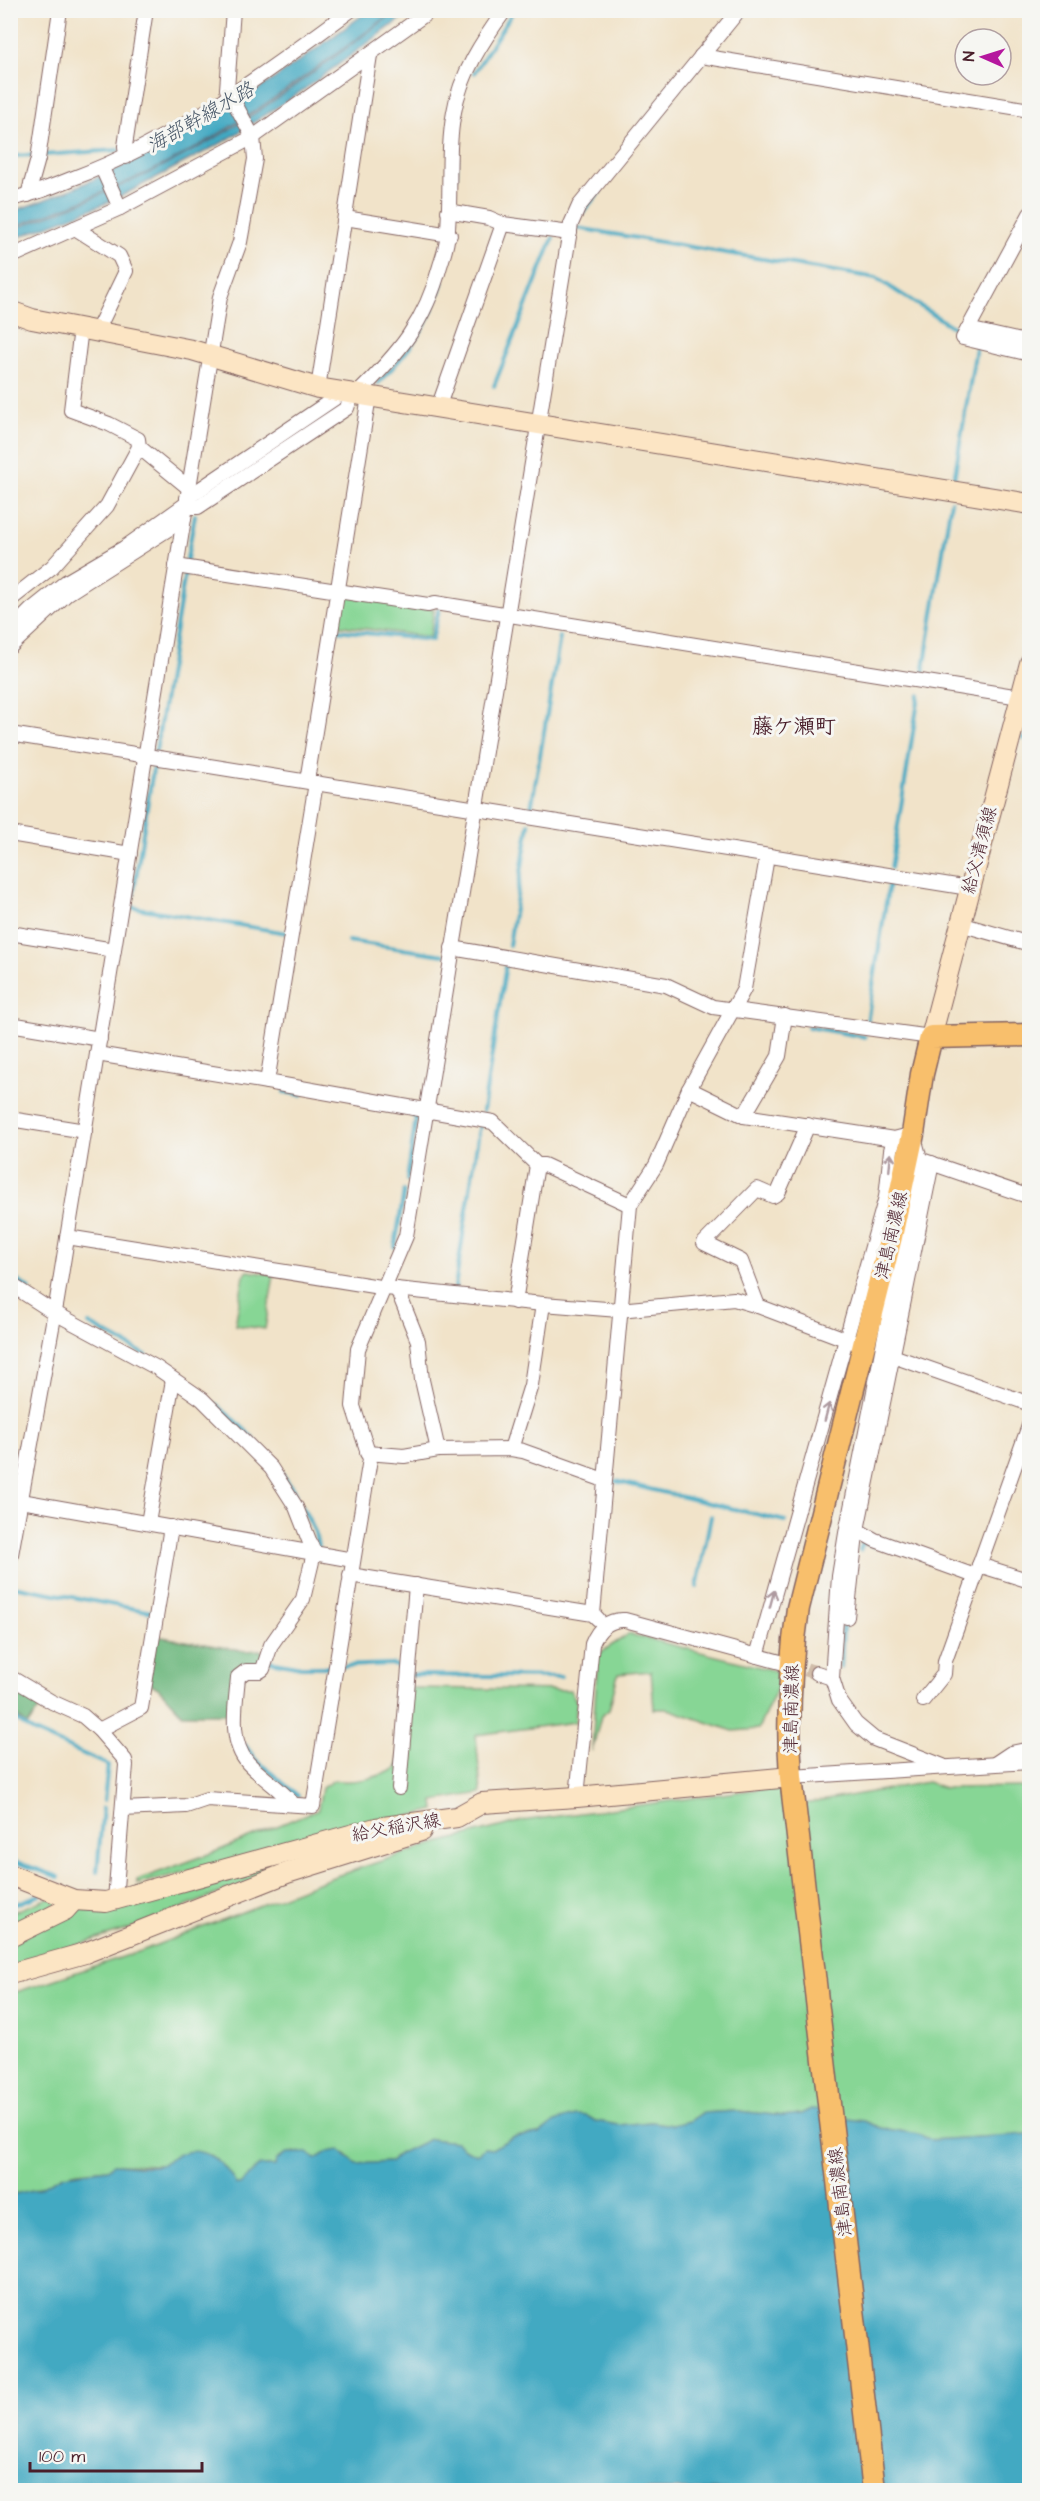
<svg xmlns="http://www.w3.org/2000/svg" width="1040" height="2501" viewBox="0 0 1040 2501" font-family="'Architects Daughter','Klee One',sans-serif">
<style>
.green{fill:#87d695;stroke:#687a60;stroke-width:1.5}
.forest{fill:#6db77e;stroke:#5c6b54;stroke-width:1.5}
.water{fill:#42a9c2;stroke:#466476;stroke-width:1.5}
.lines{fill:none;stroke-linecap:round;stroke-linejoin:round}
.stream{stroke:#42a9c2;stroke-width:4}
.street-tunnel{stroke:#d0bca9;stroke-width:14;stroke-dasharray:14 7;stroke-linecap:butt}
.street-casing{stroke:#846462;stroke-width:16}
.secondary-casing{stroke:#846462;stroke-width:22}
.primary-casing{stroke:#846462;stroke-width:25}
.street{stroke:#fff;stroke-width:14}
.secondary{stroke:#fce5c4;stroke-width:20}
.primary{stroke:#f8bf6c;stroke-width:22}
.oneway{stroke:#ae9aa0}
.labels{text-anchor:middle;stroke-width:6;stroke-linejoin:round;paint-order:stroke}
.street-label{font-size:18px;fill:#4a1f2b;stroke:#f6f6f2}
.water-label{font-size:20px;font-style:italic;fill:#475667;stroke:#f6f6f2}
.quarter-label{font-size:21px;font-weight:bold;fill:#4a1f2b;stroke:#f6f6f2}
</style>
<rect width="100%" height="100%" fill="#f6f6f2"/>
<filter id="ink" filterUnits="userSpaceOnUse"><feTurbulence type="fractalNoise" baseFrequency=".0167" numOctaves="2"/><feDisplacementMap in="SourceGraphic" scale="12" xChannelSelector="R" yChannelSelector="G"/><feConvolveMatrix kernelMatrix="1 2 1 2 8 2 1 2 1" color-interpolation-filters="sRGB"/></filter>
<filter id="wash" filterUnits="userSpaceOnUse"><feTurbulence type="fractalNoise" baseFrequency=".008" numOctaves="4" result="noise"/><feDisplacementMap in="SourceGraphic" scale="24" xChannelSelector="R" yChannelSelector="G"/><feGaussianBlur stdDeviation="1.35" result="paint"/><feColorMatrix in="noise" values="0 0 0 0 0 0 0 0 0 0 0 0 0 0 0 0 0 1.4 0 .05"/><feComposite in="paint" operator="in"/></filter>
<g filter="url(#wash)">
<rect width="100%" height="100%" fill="#f1e3c9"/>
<g class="green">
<polygon points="344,595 434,609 430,637 336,625"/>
<polygon points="248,1271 274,1275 265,1329 235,1325 244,1275"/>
<polygon points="629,1634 780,1672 780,1682 758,1729 733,1731 668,1709 654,1709 651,1671 618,1674 609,1710 601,1716 592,1751 598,1654"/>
<path d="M409,1688L570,1690L577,1702L575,1722L476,1735L481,1793L434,1801L435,1810L137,1884V1880L220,1850L318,1809L322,1788L334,1780C352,1784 381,1777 397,1768Z"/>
<path d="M927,1782L944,1788L1029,1787V2134L931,2140L918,2134L881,2128L864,2121L839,2118L811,2109L801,2114L783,2116L738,2111L702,2113L690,2121L672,2125L651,2122L619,2125L595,2121L587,2116L576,2115L539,2134L513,2137L492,2149L484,2148L477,2154L464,2148L456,2142L430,2139L397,2155L391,2162L356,2164L345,2153L327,2152L316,2159C299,2154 297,2147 278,2158L275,2166C258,2163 253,2176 240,2185H236L222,2164L210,2155L161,2165L119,2164L108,2169L78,2172L64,2175L37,2189L11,2195L10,1994L141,1951L333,1877L427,1846L522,1821L795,1784L799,1805Z"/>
<polygon points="372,1833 129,1929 11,1966 11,1944 84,1901"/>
<polygon points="48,1898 64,1899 11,1930 11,1913"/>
</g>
<g class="forest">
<polygon points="156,1636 245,1651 260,1650 265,1654 261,1668 245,1669 232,1714 182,1714 158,1688 148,1682"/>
<polygon points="10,1681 44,1702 28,1725 11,1712"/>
</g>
<g class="water">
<path d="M368,11H395C320,65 246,123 163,165C113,190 62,209 11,228V212C90,185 166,147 237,103C283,75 325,42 368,11Z"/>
<path d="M397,11H412L302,91L227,140L112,201L11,240V230C84,203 155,174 222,134C283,97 339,53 397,11Z"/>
<path d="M811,2109L823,2110L839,2118L864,2121L881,2128L918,2134L931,2140L1029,2134V2490H11L10,2195L37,2189L64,2175L108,2169L113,2164C128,2164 145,2169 160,2165C166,2164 171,2158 176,2155C203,2143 225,2162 236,2185H240L258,2166H275L276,2160L287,2153H308L316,2159L327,2152L340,2150L356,2164L391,2162L397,2155L430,2139L456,2142L464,2148L477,2154L484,2148L492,2149L513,2137L539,2134L555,2122L576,2115L587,2116L595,2121L619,2125L651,2122L672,2125L690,2121L702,2113L738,2111L783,2116L801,2114Z"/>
</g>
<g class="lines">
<g class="stream">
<polyline points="738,21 747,10"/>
<polyline points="474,73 514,10"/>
<polyline points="43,155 119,150"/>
<polyline points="10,156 34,155"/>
<polyline points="456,178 458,134"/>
<polyline points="583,212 601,190"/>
<polyline points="577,228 876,278 959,331"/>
<polyline points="10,359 13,359 10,375"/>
<path d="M378,383C409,352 430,325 442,282"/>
<polyline points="494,386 553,238"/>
<polyline points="953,485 976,348"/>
<polyline points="186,564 195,515"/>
<polyline points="336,630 432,640 439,609"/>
<polyline points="923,675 951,501"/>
<polyline points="1022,738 1030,740"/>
<polyline points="156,751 185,572"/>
<polyline points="531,809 560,637"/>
<polyline points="891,868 919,695"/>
<polyline points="133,897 154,763"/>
<polyline points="131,907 287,933"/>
<polyline points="348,941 444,955"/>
<polyline points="509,945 529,824"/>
<polyline points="867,1023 889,883"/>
<polyline points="808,1027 865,1037"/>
<polyline points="284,1092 302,1095"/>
<polyline points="483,1111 506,964"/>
<polyline points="407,1180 416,1118 410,1112"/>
<polyline points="395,1247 404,1191"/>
<polyline points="10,1276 30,1289"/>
<polyline points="455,1287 480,1124"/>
<polyline points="89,1324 146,1355"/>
<polyline points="163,1364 182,1377"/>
<polyline points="216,1404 245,1430 268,1456"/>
<polyline points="278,1468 296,1494"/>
<polyline points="615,1481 785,1521"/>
<polyline points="302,1506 315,1532 318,1547"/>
<polyline points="860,1550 863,1542 873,1546"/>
<polyline points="13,1586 152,1612"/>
<polyline points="697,1587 711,1516"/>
<polyline points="270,1661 301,1667 330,1667"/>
<polyline points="343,1666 391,1664 403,1668"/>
<polyline points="841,1667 843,1626"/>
<polyline points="411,1675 561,1677"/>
<polyline points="10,1715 32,1731 108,1765 104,1801"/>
<polyline points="245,1745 255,1759 298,1796"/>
<polyline points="10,1860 59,1877"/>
<polyline points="97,1872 103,1808"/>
<polyline points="10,1906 40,1895"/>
</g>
</g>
</g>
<g filter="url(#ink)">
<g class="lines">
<polyline class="street-tunnel" points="786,1663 817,1673"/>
<defs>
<g id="street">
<polyline points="701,56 1030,110"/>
<polyline points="126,157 125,146 146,10"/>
<polyline points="102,168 120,208"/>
<polyline points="28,195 38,159 60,10"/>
<path d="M10,199C32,195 51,187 71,179C174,141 263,75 351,10"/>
<polyline points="448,211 489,218 503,224"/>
<polyline points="1030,214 963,338 1030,354"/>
<polyline points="345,218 450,235"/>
<polyline points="10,257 75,228"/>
<polyline points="968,329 1030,343"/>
<polyline points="97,331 126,271 119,256 75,228 120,208 253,137 431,10"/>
<polyline points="318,388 370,55"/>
<path d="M357,394C398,354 425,323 440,266C443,257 446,248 447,240C452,197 446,154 454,112C460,75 483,40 505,10"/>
<polyline points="438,408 503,224 570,233"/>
<polyline points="139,447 189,488"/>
<polyline points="187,498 344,392"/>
<polyline points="186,507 198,507 347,408 352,393"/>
<polyline points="176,566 428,605 435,603 1020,697"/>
<polyline points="10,600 52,567 107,506 139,447 138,439 109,424 71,410 81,328"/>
<polyline points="10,631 31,610 66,582 124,548 186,504"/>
<polyline points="10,647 68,593 184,519"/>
<polyline points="10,734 969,888"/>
<polyline points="307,781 369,396"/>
<polyline points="10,834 130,854"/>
<polyline points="960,924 1030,944"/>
<polyline points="10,933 114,950"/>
<polyline points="452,948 666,985 713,1007 931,1037"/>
<polyline points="10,1024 100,1039"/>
<polyline points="97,1054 267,1082 493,1122 537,1165 544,1165 630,1205"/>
<polyline points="267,1082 316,783"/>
<polyline points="689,1089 744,1116 894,1139"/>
<polyline points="744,1116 779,1056 785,1016"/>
<polyline points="10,1119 85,1131"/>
<polyline points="925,1161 1030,1197"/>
<polyline points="67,1237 386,1288 543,1304 619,1310 734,1299 758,1306 853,1342"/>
<path d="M10,1284L55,1313L157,1368L202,1399L271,1468L296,1507L314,1553L303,1599L271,1645L263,1669L260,1671H246L238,1677C236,1703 228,1741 248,1763C262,1778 280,1788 293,1804"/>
<polyline points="397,1289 418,1341 422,1380 438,1450"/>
<polyline points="515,1302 537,1165"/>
<polyline points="758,1306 741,1261 704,1243 757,1189 773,1196 778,1193 808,1125"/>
<polyline points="887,1354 1030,1404"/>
<polyline points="511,1449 531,1385 543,1304"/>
<polyline points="367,1453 404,1456 438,1450 511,1449 523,1451 604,1480"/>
<polyline points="10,1499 353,1560"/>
<polyline points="148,1523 173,1380"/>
<polyline points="857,1530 875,1540 975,1576"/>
<polyline points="10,1560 57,1300 220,297 240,242 255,159 253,137 227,89 233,10"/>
<polyline points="979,1565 1030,1581"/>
<polyline points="350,1575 593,1614 598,1619"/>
<polyline points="593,1614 630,1205 656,1165 689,1089 744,989 767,857"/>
<polyline points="847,1617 856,1535 932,1163"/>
<polyline points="757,1656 886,1197 891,1150 894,1139 913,1134 920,1159 846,1533 839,1576 832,1678 839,1700 856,1724 874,1739 943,1766"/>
<polyline points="817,1673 832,1678"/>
<polyline points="10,1677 52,1702 83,1716 99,1730 125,1760 126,1765 115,1900"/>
<polyline points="923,1700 944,1674 945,1661 1030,1423"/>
<polyline points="99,1730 141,1708 171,1527"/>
<polyline points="996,1763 1011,1753 1030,1749"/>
<polyline points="791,1777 1030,1762"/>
<polyline points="399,1788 416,1585"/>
<path d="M577,1797L592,1644C598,1629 608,1619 625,1620L784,1663"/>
<polyline points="123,1809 186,1806 207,1799 313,1806 370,1459 353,1406 358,1349 406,1236 571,224 579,206 739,10"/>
</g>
<g id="secondary">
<polyline points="10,311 32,319 192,350 318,388 1030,504"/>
<polyline points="931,1037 1030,663"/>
<polyline points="10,1875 74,1900 106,1902 376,1828 457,1817 482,1803 577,1797 791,1777"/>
<polyline points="10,1937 65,1910 74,1900"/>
<polyline points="10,1974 85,1953 287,1873 421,1831"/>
</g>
<path id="primary" d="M874,2490L791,1777C787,1720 790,1664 798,1608L891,1237L913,1134L922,1074L931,1037L1030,1035"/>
</defs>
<use href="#street" class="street-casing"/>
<use href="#secondary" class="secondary-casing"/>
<use href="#primary" class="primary-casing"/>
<use href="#street" class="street"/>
<use href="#secondary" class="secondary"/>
<use href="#primary" class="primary"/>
</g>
<defs><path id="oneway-shaft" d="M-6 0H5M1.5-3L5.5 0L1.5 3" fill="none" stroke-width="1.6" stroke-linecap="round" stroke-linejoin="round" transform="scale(1.5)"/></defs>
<g class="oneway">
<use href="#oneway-shaft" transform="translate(890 1162) rotate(-85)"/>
<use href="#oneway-shaft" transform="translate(827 1412) rotate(-75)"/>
<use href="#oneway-shaft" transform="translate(772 1599) rotate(-75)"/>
</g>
</g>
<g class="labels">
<g class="street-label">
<text transform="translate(979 850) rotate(-75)" y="6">給父清須線</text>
<text transform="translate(891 1235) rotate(-77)" y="6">津島南濃線</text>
<text transform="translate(791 1709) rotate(-89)" y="6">津島南濃線</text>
<text transform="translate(396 1827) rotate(-10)" y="6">給父稲沢線</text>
<text transform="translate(840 2192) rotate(-97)" y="6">津島南濃線</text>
</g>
<g class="water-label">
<text transform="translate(200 117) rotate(-30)" y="7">海部幹線水路</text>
</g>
<g class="quarter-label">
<text x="794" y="733">藤ケ瀬町</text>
</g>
</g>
<rect width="1040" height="2501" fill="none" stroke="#f6f6f2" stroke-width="36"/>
<g transform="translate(983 57) rotate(273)"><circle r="28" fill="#f6f6f2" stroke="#b1a0a2" stroke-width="1.5"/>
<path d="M0-4.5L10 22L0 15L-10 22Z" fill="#b5179e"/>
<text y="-9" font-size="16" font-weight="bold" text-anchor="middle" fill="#4a1f2b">N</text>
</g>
<path d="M30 2462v9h172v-9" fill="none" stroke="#4a1f2b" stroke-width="3"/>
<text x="39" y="2462" font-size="18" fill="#4a1f2b" stroke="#f6f6f2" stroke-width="4.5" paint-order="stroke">100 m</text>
</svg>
